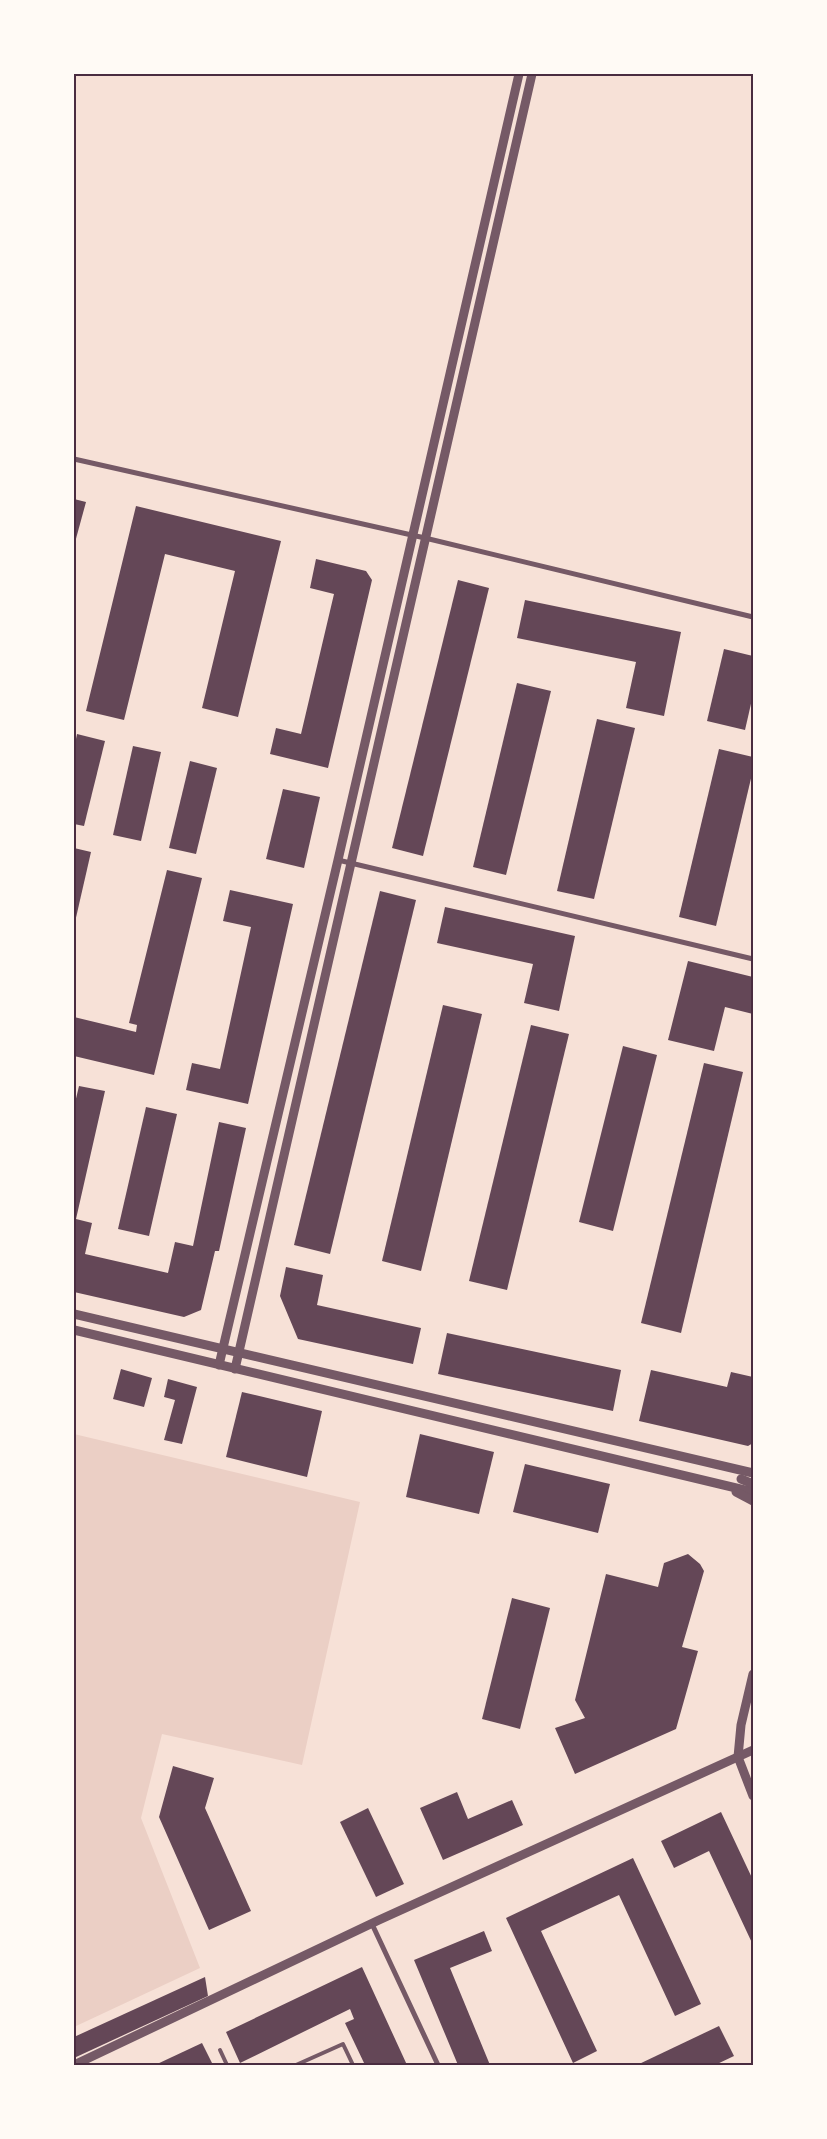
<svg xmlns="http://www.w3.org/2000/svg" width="827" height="2139" viewBox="0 0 827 2139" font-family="Karla,sans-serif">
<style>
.green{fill:#ebcfc5}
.building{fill:#644757}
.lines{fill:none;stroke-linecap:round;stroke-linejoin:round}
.service{stroke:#755966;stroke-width:4}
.minor{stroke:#755966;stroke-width:5}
.tertiary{stroke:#755966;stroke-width:9}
.neatline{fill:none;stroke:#4a2c40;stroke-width:2}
</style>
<rect width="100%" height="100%" fill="#f7e1d7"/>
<polygon class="green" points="74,1434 360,1502 302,1765 162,1734 141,1818 200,1968 74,2027"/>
<g class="building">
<polygon points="74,499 86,502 74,546"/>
<polygon points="136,506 281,541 238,717 202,708 235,571 165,554 124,720 86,711"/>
<polygon points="316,559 366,571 372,580 328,768 270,754 276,728 301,734 334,594 310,588"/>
<polygon points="458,580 489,588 423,856 392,848"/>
<polygon points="525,600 681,632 664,716 626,708 636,662 517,638"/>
<polygon points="724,649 753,656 753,695 745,730 707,721"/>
<polygon points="517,683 551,691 506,875 473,867"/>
<polygon points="597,719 635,728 594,899 557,891"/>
<polygon points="77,734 105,741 84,826 74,824 74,749"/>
<polygon points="133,746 161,752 141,841 113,835"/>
<polygon points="719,749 753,757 753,770 716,926 679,917"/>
<polygon points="190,761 217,768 196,854 169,848"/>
<polygon points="283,789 320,797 304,868 266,859"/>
<polygon points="74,848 91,852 75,922 74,922"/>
<polygon points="167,870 202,878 154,1075 74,1056 74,1017 136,1032 137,1025 129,1023"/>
<polygon points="230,890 293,904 248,1104 186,1090 192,1063 220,1069 251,927 223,921"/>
<polygon points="380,891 416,900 330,1254 294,1245"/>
<polygon points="445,907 575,936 559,1011 524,1003 533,964 437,943"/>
<polygon points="688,961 753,977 753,1014 725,1007 714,1051 668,1040"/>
<polygon points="443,1005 482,1014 421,1271 382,1261"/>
<polygon points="531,1025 569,1034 507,1290 469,1281"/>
<polygon points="623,1046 657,1055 613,1231 579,1222"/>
<polygon points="704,1063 743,1072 681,1333 641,1323"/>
<polygon points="79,1086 105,1091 76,1219 92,1223 85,1254 168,1273 175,1242 193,1246 219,1122 246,1128 219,1251 215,1251 201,1310 184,1317 74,1292 74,1107"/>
<polygon points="146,1107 177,1114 149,1236 118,1229"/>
<polygon points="286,1267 323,1275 317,1305 421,1328 413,1364 298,1339 280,1296"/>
<polygon points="447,1333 621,1370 613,1411 438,1374"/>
<polygon points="121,1369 152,1378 144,1407 113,1399"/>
<polygon points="651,1370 727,1387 731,1372 753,1377 753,1443 748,1446 639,1421"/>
<polygon points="168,1379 197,1387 182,1444 164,1440 175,1400 164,1397"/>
<polygon points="242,1392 322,1411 307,1477 226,1457"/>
<polygon points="420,1434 494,1452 479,1514 406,1497"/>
<polygon points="525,1464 610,1484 598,1533 513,1512"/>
<polygon points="688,1554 700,1564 704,1571 682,1647 698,1651 676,1729 575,1774 555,1728 585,1718 575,1700 606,1574 658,1587 664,1563"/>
<polygon points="512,1598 550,1608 520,1729 482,1719"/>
<polygon points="173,1766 214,1778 205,1808 251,1911 209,1930 159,1817"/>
<polygon points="457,1792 468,1819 512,1800 523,1825 443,1860 420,1808"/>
<polygon points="368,1808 404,1884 376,1897 340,1822"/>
<polygon points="721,1812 753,1880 753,1945 709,1851 674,1868 661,1841"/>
<polygon points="633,1858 701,2004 675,2016 619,1895 541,1931 597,2051 573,2063 506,1918"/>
<polygon points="484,1931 492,1951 450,1968 490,2065 458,2065 414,1960"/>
<polygon points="362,1967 407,2065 365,2065 345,2023 354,2019 350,2009 240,2063 226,2032"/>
<polygon points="205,1977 208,1996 74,2058 74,2037"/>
<polygon points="719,2026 734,2056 715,2065 637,2065"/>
<polygon points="202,2043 213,2065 155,2065"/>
</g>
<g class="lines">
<g class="service">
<polyline points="220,2050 227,2065"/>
<polyline points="296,2065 343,2044 353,2065"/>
</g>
<g class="minor">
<polyline points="74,459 425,538 753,617"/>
<polyline points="338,860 753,959"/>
<polyline points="372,1924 438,2065"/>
</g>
<g class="tertiary">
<polyline points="74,1314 753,1473"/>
<polyline points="74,1330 753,1492"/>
<polyline points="219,1365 338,860 519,74"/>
<polyline points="235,1369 532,74"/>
<polyline points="741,1479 753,1484"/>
<polyline points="736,1492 753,1501"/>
<polyline points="753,1674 741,1725 738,1757 753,1796"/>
<polyline points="74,2065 379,1920 753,1750"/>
</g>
</g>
<rect width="827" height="2139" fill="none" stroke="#fffaf5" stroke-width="150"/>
<rect x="75" y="75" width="677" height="1989" class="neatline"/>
</svg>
